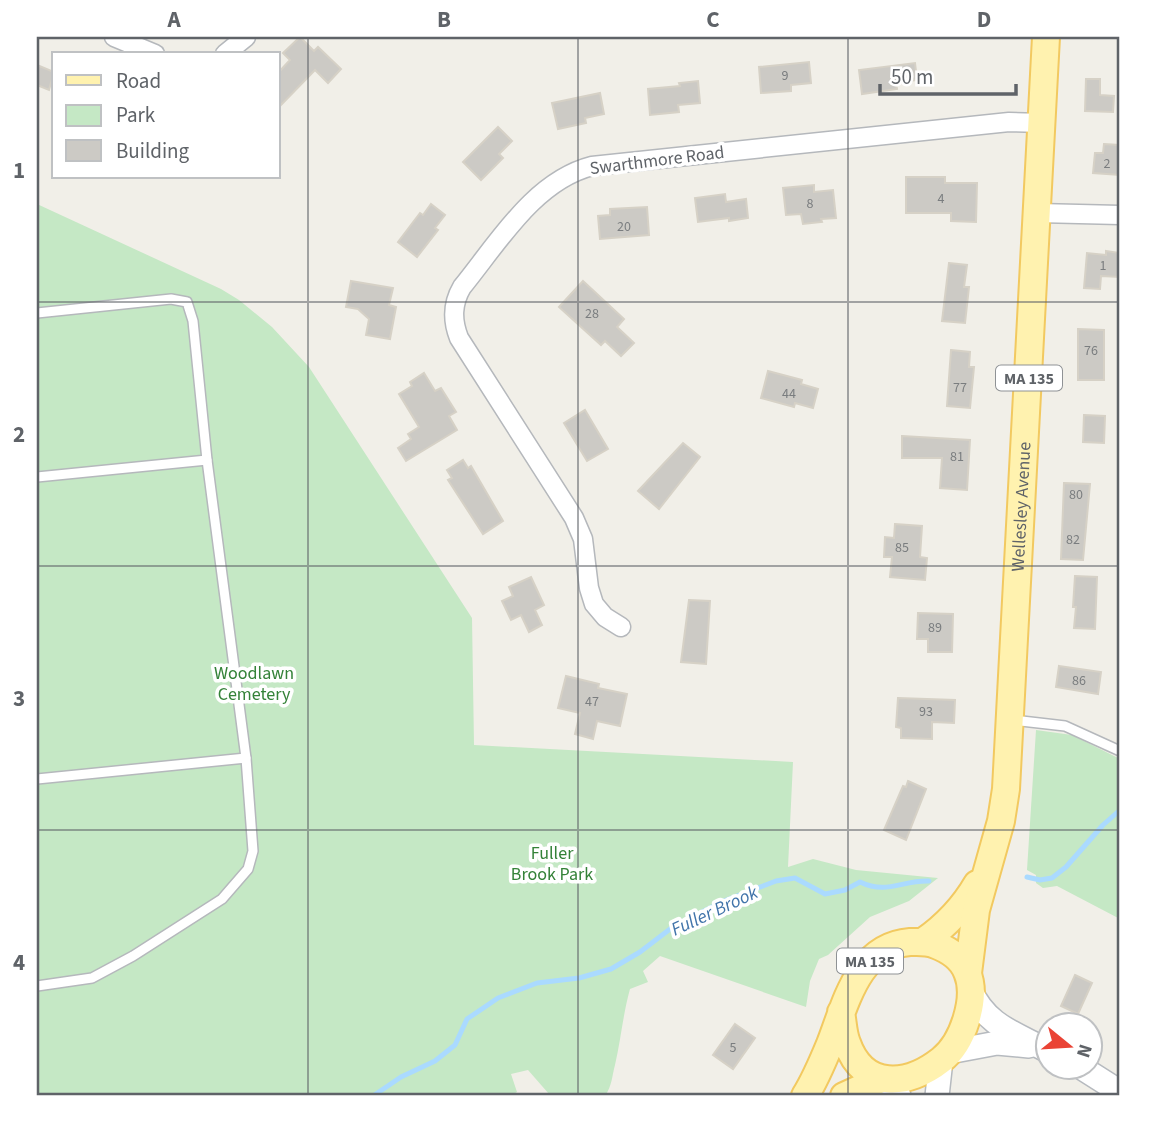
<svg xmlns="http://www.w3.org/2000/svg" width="1157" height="1133" viewBox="0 0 1157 1133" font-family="'Source Sans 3',sans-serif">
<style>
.green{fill:#c5e8c5}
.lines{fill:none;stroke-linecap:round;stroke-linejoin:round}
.stream{stroke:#aadaff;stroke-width:5}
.building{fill:#cccac5;stroke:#d6d1c6;stroke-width:2}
.lane-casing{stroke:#b5b8bc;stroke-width:12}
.street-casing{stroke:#b5b8bc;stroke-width:21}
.secondary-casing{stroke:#b6babf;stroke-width:26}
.primary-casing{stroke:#f2c960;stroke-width:30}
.lane{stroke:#fff;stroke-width:9}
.street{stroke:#fff;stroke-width:18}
.secondary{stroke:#fff;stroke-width:23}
.primary{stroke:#fff2af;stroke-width:26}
.grid{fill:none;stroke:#5f6368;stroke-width:2;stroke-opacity:0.55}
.labels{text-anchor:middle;stroke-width:7;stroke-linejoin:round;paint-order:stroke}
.number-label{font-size:14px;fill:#7a7d7f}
.shield{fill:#fff;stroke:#8f9295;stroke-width:2}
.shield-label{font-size:16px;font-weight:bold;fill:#5f6368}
.street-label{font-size:18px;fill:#5f6368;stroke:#fff}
.park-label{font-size:18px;fill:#348238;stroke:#fff}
.water-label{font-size:19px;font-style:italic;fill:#4174aa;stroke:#fff}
.neatline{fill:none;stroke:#5f6368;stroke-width:2.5}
.grid-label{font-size:23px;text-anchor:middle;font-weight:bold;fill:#5f6368}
</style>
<rect width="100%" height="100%" fill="#f1efe8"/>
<g class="green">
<path d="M37,204L221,289L239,300L272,327L309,367L472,618L474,745L793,762L788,867L813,859L856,870L938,878L909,901L870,917L828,955L819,959L810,981L806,1007L660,956L643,971L648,982L630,989C623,1014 621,1039 615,1065C612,1076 612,1086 605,1096H554L549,1094L528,1070L511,1074L517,1092L510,1096H37Z"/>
<polygon points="1036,730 1072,735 1120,759 1120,919 1057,886 1043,888 1036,883 1036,875 1027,870"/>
</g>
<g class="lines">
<g class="stream">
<polyline points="1027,877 1040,880 1052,878 1066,867 1103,825 1120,810"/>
<path d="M373,1096L401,1077L435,1061L455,1045L467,1019L498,998L537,983L579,978L611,969L640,952L674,926L724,901L776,881L795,878L825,894L845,890L860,882C887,895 902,880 929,881"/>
</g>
</g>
<g class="building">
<polygon points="300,37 314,51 318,47 341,69 328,83 315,70 278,108 278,73 290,60 283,53"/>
<polygon points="809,62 811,83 791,85 791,91 761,93 759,67"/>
<polygon points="915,63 917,80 896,83 897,89 862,94 859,70"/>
<polygon points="37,65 54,72 49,90 37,85"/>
<polygon points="1086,79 1100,79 1100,95 1114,96 1113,112 1085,111"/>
<polygon points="698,81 700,103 678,105 679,112 650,115 648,89 680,86 679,83"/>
<polygon points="600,93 604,114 585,118 586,123 558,129 552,103"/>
<polygon points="498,127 512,141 499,154 503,158 481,180 463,162"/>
<polygon points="1104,144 1119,145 1120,175 1093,173 1095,153 1103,153"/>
<polygon points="906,177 945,177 945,183 977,183 976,222 951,221 951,213 906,213"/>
<polygon points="814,185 814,192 833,190 836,218 821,219 822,222 803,224 801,214 786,215 783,188"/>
<polygon points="725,194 726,202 746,199 748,218 729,221 729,218 698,222 695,198"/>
<polygon points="431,204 445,215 435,228 438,230 417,257 398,242 420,213 423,215"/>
<polygon points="647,207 649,235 600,239 598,216 610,215 610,209"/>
<polygon points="1106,251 1120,253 1120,277 1101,276 1100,289 1084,288 1087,253 1106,255"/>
<polygon points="949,263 967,265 964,287 969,287 965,323 942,321"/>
<polygon points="351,281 393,288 389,305 396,307 390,339 366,335 369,319 358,309 346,307"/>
<polygon points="583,281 624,319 617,327 634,343 621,356 605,341 601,345 559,307"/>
<polygon points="1078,329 1104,330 1104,380 1078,380"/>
<polygon points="951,350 970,352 969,367 974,367 970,408 947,406"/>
<polygon points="768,371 802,380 801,384 818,389 813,408 795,403 794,407 761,398"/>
<polygon points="424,373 435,391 441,388 456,412 449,416 457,430 406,461 398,448 411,439 408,434 419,427 399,394 412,386 410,382"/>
<polygon points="585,410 608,449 587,461 564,423"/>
<polygon points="1084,415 1105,416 1104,443 1083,442"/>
<polygon points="902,436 970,440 967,490 940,488 942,458 902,458"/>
<polygon points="683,443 700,457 659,509 638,491"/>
<polygon points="463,460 468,468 471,466 503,521 483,534 448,480 452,478 447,470"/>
<polygon points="1064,483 1090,484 1083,560 1061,559"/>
<polygon points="895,524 922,526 920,557 927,558 925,580 890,577 892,557 884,557 885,537 894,538"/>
<polygon points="1075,576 1097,577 1095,629 1074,628 1076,607 1073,607"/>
<polygon points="531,577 544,605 535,610 542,625 529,632 521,615 511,620 502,601 513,596 509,587"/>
<polygon points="689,600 710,601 706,664 681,662"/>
<polygon points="918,613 953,614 952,652 928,652 928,639 917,639"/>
<polygon points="1059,666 1101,672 1098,694 1056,687"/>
<polygon points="566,676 599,684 598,688 627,694 620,726 597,721 593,739 575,734 580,713 558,708"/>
<polygon points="898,698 955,700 954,723 932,722 932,739 901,738 901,728 896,727"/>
<polygon points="908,781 926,789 906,840 884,830 903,786 906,787"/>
<polygon points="1075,975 1092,983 1078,1014 1061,1006"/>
<polygon points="735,1024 755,1038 733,1069 713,1055"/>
</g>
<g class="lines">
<defs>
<g id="lane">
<polyline points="37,313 171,299 187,302 193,321 207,460 37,477"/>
<polyline points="1013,720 1065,726 1120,751"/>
<polyline points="37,779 246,758"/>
<polyline points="37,986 92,978 133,956 222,899 248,869 253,851 246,758 207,460"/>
</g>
<g id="street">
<polyline points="114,37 155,54"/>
<polyline points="225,54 246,37"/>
<polyline points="1038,213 1120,215"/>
<path d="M621,627L605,617L594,604L589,588L583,539L574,518L459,338C452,320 452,304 462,287C498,243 534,181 592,166L1009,122L1042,123"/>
</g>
<g id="secondary">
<path d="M970,989C986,1026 1015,1033 1048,1051"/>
<polyline points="949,1052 997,1043 1029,1046"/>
<polyline points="1079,1066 1120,1092"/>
<polyline points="885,1080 899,1096"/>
<polyline points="937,1096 941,1060"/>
</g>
<g id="primary">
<path d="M924,941C947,925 963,908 977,884"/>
<path id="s1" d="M968,973L976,910L1001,821L1006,789L1046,37"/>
<path d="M805,1096C815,1080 823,1061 830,1044C846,1003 858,946 910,942C919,942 927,941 936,945C949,950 962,959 967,972C978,998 963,1043 941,1060C908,1086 864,1091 847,1043C843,1034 843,1022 841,1012"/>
<polyline points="844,1096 879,1080"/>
</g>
</defs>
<use href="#lane" class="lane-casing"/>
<use href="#street" class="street-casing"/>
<use href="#secondary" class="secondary-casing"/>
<use href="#primary" class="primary-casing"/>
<use href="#lane" class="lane"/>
<use href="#street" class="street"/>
<use href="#secondary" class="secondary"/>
<use href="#primary" class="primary"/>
</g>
<path class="grid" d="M308,37V1096M578,37V1096M848,37V1096M37,302H1120M37,566H1120M37,830H1120"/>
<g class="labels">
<g class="number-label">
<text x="785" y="80">9</text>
<text x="1107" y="168">2</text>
<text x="941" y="203">4</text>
<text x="810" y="208">8</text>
<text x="624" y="231">20</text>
<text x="1103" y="270">1</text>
<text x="592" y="318">28</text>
<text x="1091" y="355">76</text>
<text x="960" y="392">77</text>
<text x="789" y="398">44</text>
<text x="957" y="461">81</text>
<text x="1076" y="499">80</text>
<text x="1073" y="544">82</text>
<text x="902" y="552">85</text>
<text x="935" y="632">89</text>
<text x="1079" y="685">86</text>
<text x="592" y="706">47</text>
<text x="926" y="716">93</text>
<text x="733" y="1052">5</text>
</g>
<g class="shield">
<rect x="996" y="365.5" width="66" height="25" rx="5"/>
<rect x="837" y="948.5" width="66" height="25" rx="5"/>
</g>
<g class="shield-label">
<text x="1029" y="384">MA 135</text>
<text x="870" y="967">MA 135</text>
</g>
<g class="street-label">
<text transform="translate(657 160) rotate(-7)" y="6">Swarthmore Road</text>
<text dy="6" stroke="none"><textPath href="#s1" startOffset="471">Wellesley Avenue</textPath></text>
</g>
<g class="park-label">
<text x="254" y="679">Woodlawn<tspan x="254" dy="21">Cemetery</tspan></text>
<text x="552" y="859">Fuller<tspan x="552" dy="21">Brook Park</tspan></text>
</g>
<g class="water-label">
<text transform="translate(714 910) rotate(-25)" y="7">Fuller Brook</text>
</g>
</g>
<rect width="1157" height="1133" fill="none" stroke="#ffffff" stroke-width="77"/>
<rect x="52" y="52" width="228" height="126" fill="#ffffff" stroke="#bfc1c3" stroke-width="2"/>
<rect x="66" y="75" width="35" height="10" fill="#fff2af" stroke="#bfc1c3" stroke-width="2"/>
<text x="116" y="88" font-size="21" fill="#5f6368">Road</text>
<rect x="66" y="105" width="35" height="21" fill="#c5e8c5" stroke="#bfc1c3" stroke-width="2"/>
<text x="116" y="122" font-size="21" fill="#5f6368">Park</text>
<rect x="66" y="140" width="35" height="21" fill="#cccac5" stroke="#bfc1c3" stroke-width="2"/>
<text x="116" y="158" font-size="21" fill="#5f6368">Building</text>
<g transform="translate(1069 1046) rotate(108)"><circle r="33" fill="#ffffff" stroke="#bfc1c3" stroke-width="2"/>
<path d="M0-5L12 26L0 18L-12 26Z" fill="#ea4335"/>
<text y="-10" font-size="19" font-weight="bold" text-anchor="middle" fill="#5f6368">N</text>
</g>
<path d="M880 84v10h136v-10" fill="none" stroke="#5f6368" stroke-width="3.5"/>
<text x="891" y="84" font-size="21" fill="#5f6368" stroke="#ffffff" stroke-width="5" paint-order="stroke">50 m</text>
<rect x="38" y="38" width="1080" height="1056" class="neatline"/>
<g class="grid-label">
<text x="174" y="27">A</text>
<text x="444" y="27">B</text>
<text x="713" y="27">C</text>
<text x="984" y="27">D</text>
<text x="19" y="178">1</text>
<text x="19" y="442">2</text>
<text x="19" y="706">3</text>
<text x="19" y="970">4</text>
</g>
</svg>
